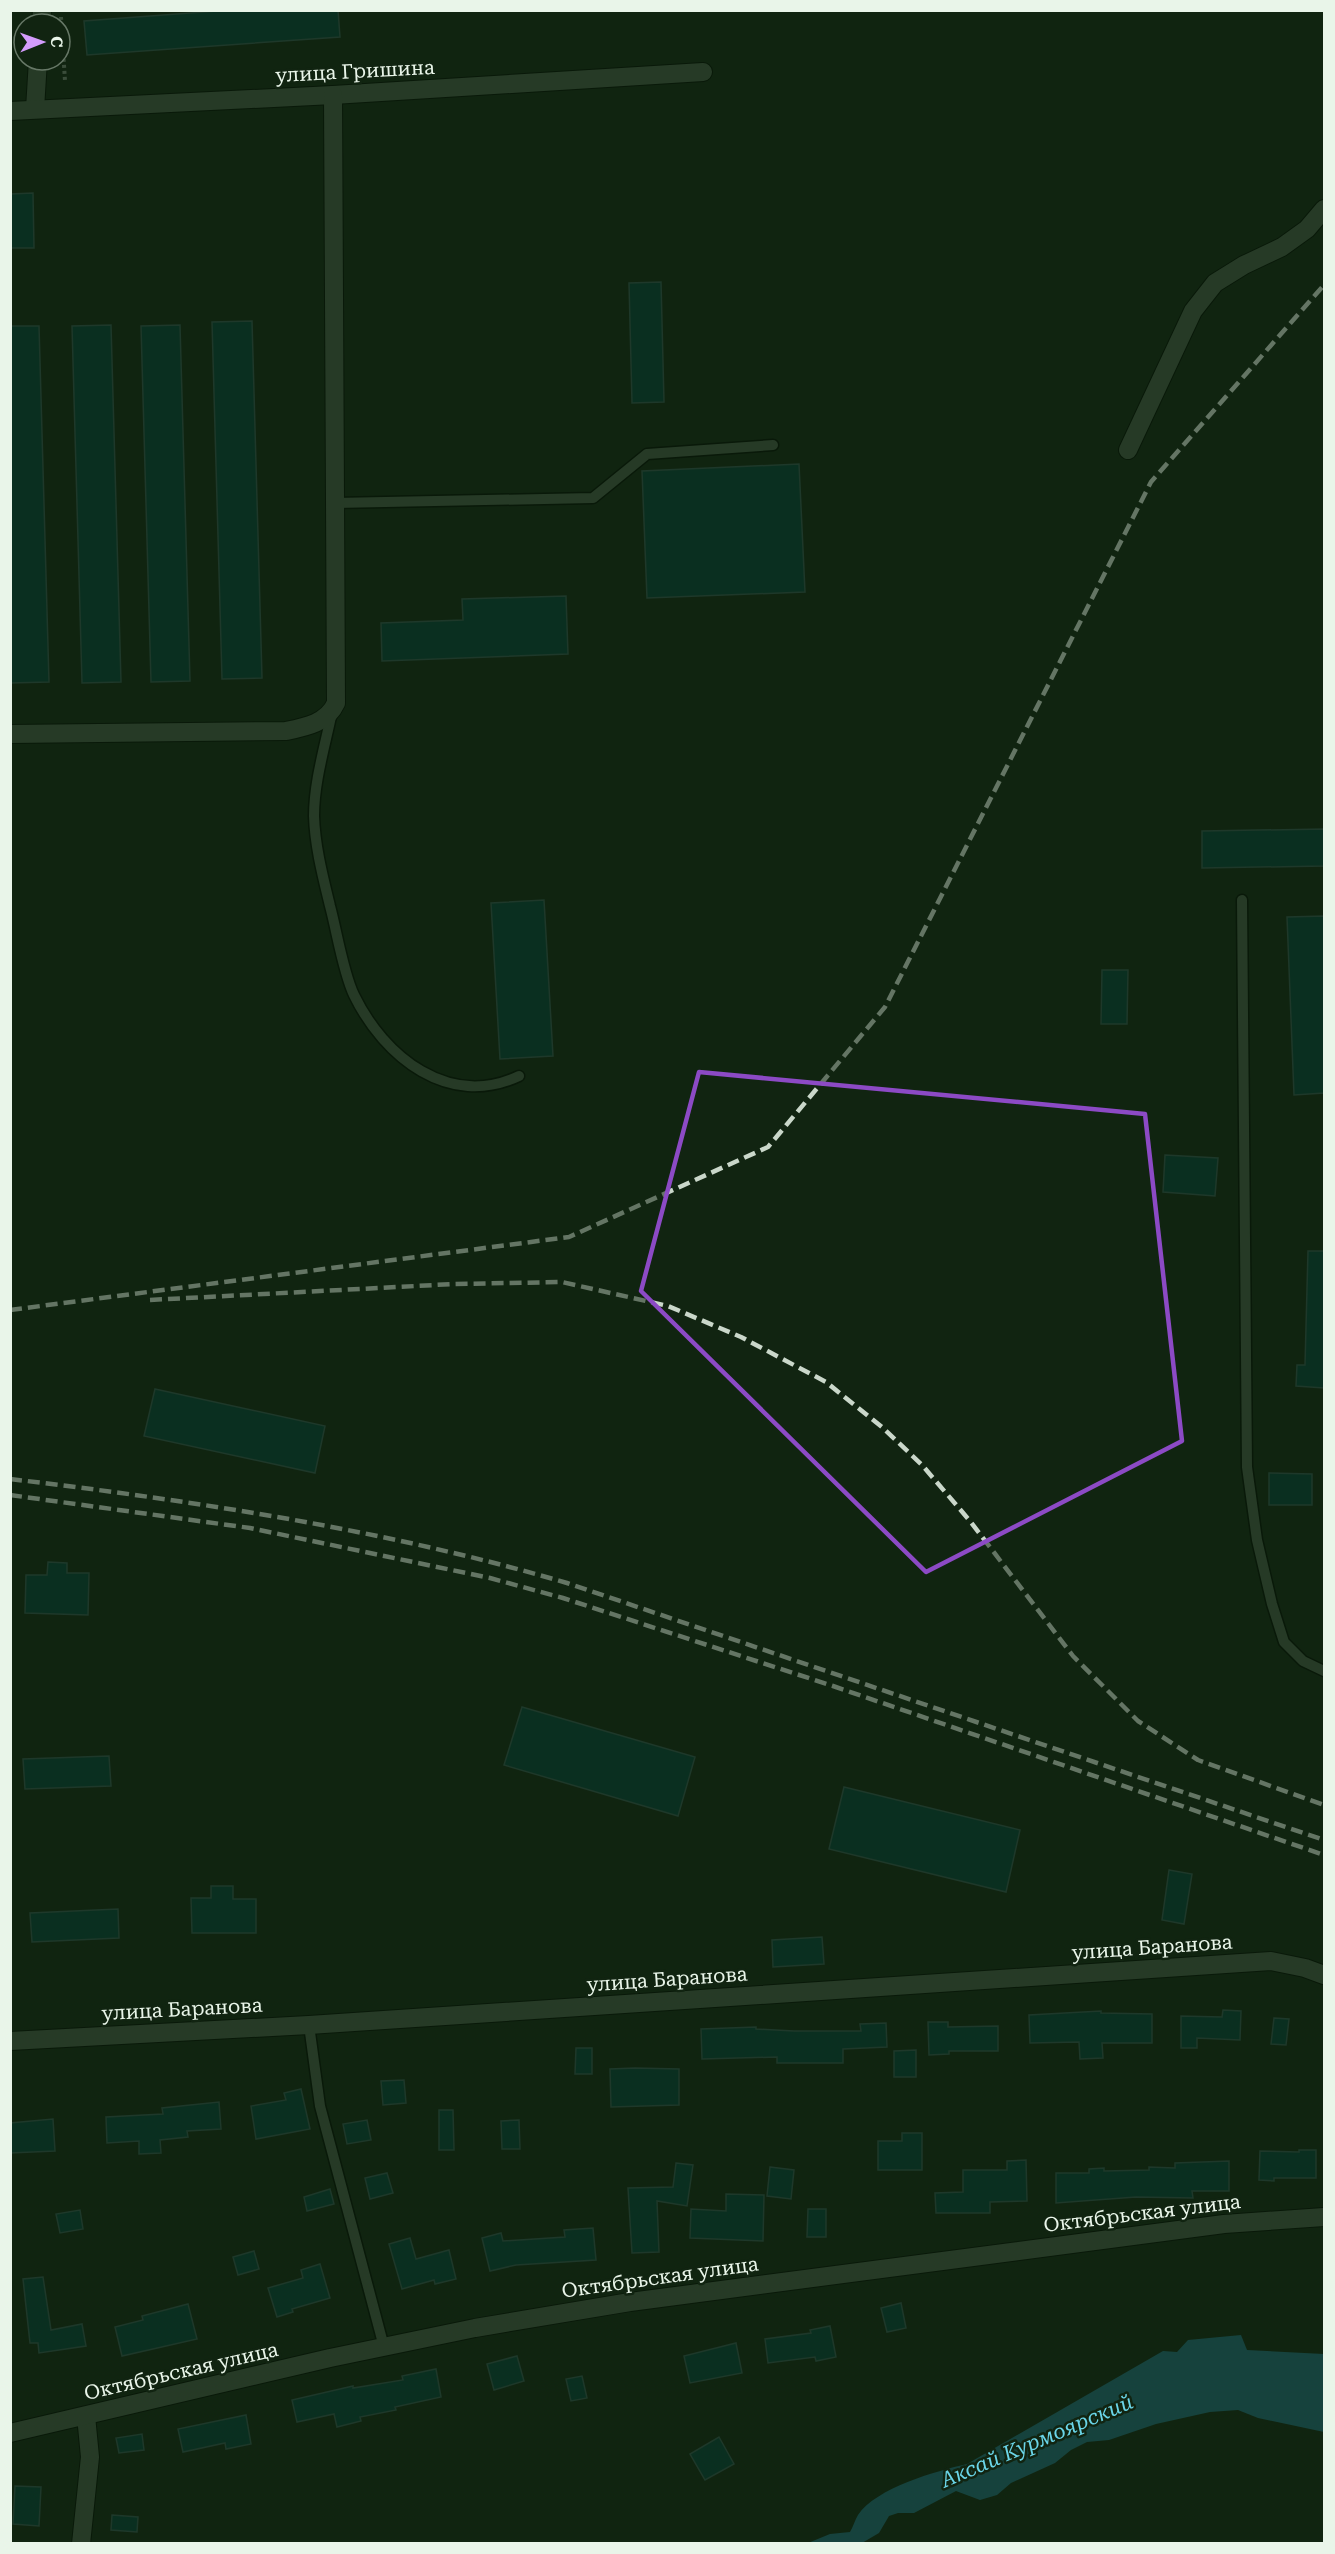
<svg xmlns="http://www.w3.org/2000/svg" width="1335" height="2554" viewBox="0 0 1335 2554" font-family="'Roboto Serif',serif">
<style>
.water{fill:#1e6773}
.building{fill:#043d33;stroke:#2f5149;stroke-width:1.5}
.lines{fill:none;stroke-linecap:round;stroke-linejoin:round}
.service-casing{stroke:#000c01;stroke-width:13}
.minor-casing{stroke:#000c01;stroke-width:20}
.tertiary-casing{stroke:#000c01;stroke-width:20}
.path{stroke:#6e7e6e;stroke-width:4;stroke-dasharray:3 3;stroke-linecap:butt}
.service{stroke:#405540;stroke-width:10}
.minor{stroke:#405540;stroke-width:18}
.tertiary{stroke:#405540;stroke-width:18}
.rail{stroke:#cad7ca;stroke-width:4.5;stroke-dasharray:12 6;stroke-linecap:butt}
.marked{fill:none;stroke:#8c4ac5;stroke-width:4.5;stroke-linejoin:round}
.labels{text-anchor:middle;stroke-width:5;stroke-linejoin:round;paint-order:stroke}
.street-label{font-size:20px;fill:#e9f5e9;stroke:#112411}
.water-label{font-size:21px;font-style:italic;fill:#6ad5e8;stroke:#112411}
</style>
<rect width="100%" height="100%" fill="#112411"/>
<path class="water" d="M1241,2335L1247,2350L1324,2354V2432L1258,2418L1238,2410L1210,2412L1156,2424L1109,2440L1087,2442L1071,2450L1055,2463L1011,2483L997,2495L980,2500L956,2491L914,2513H898L889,2516L879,2533L862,2543H808L830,2534L850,2532C853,2527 855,2520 858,2515C876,2488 936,2471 967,2464L1163,2351L1177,2352L1188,2340Z"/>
<g class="building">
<polygon points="230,10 338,10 340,37 87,55 84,21"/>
<polygon points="33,193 34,248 10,248 10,194"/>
<polygon points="661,282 664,402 632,403 629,283"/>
<polygon points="252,321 262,678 222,679 212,322"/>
<polygon points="111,325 121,682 82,683 72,326"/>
<polygon points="180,325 190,681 151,682 141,326"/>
<polygon points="10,326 39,326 49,682 10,683"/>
<polygon points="799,464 805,592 647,598 642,471"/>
<polygon points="566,596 568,654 382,661 381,623 463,620 462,599"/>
<polygon points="1324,829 1324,866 1202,868 1202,831"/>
<polygon points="544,900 553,1056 500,1059 491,903"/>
<polygon points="1324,916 1324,1093 1294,1095 1287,917"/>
<polygon points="1102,970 1128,970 1127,1024 1101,1024"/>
<polygon points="1165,1155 1218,1158 1215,1196 1163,1192"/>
<polygon points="1308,1251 1324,1251 1324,1388 1296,1386 1297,1365 1305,1365"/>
<polygon points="155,1389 325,1426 315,1473 144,1436"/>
<polygon points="1269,1473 1312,1474 1312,1505 1269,1505"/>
<polygon points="48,1562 67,1563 67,1573 89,1573 88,1615 25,1613 26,1575 47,1575"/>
<polygon points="522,1707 695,1757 678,1816 504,1765"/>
<polygon points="109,1756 111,1786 25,1789 23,1759"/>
<polygon points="844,1787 1020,1830 1006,1892 829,1849"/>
<polygon points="1169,1870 1192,1874 1184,1924 1162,1920"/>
<polygon points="211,1886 233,1886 233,1899 256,1899 256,1933 192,1933 191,1898 211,1898"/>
<polygon points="118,1909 119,1938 32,1942 30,1913"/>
<polygon points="822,1937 824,1964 773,1967 772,1940"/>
<polygon points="1223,2010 1241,2011 1240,2040 1197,2038 1197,2048 1181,2048 1181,2016 1222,2017"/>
<polygon points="1101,2011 1101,2013 1152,2014 1152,2043 1102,2043 1103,2058 1080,2059 1079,2042 1030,2043 1029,2015"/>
<polygon points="1274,2018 1289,2019 1286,2045 1271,2044"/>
<polygon points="928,2022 948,2022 948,2027 998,2026 998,2051 949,2051 949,2054 929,2055"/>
<polygon points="886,2023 887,2047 843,2049 843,2063 777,2063 777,2057 702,2059 701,2029 756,2027 756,2029 794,2031 861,2031 860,2024"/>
<polygon points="576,2048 592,2048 592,2074 575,2074"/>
<polygon points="916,2050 916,2077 894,2077 894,2051"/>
<polygon points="635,2068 679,2069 679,2105 611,2107 610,2069"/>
<polygon points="404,2080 406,2103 383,2105 381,2081"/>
<polygon points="301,2089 310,2129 256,2139 251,2106 286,2100 284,2093"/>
<polygon points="219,2102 221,2129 187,2131 188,2137 160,2140 161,2153 139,2154 139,2141 107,2143 106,2117 163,2114 162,2108"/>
<polygon points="439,2110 453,2110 454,2150 439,2150"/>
<polygon points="53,2119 55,2151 10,2153 10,2123"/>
<polygon points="367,2120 371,2140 347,2144 343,2124"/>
<polygon points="519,2120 520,2149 502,2149 501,2121"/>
<polygon points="902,2133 922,2133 922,2170 878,2170 878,2141 902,2141"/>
<polygon points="1299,2150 1316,2150 1316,2178 1274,2178 1274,2181 1259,2180 1260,2151 1299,2152"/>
<polygon points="1026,2160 1027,2201 990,2202 990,2213 936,2213 935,2193 963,2192 963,2170 1007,2170 1007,2161"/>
<polygon points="1229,2161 1229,2191 1192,2191 1193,2198 1136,2197 1056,2203 1056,2173 1089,2173 1089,2169 1104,2168 1104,2171 1149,2170 1149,2167 1175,2168 1175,2163"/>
<polygon points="676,2163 693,2165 687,2206 657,2201 659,2252 632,2253 628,2188 673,2187"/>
<polygon points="770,2167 794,2170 791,2199 767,2196"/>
<polygon points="387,2173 393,2193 370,2199 365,2178"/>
<polygon points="330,2189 334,2204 307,2211 304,2197"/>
<polygon points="726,2194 764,2195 763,2241 690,2238 691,2209 726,2211"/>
<polygon points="808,2209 826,2209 826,2237 807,2237"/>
<polygon points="80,2210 83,2229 60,2233 56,2214"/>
<polygon points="593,2228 596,2260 516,2265 490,2271 482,2238 501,2233 503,2241 565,2237 564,2230"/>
<polygon points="410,2238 416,2259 449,2250 456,2279 435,2284 434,2280 402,2289 389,2244"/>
<polygon points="254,2251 259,2269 238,2275 233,2257"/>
<polygon points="320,2264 330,2298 292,2309 293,2312 277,2317 268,2288 303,2278 301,2270"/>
<polygon points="43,2277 51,2330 82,2324 86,2346 39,2353 38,2343 30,2343 23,2279"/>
<polygon points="901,2303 906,2328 887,2332 881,2308"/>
<polygon points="188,2304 197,2339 122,2356 115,2327 143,2320 142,2316"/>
<polygon points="830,2326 836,2357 816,2361 815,2357 768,2363 765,2339 811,2333 810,2330"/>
<polygon points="736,2343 742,2373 690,2383 684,2356"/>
<polygon points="517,2356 524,2381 494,2390 487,2364"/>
<polygon points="436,2369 441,2397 395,2407 396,2410 360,2417 361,2421 337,2427 334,2414 297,2422 292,2400 353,2386 353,2388 403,2380 402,2376"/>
<polygon points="582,2376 587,2398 571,2401 566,2379"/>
<polygon points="246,2415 251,2444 226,2449 225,2443 183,2452 178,2429"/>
<polygon points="142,2434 144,2450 119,2453 116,2438"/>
<polygon points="719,2437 734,2464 705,2480 690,2454"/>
<polygon points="15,2486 41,2487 39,2526 13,2524"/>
<polygon points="112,2515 138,2517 137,2532 111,2530"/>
</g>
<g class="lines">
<defs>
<g id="service">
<polyline points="335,503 593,498 647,454 773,445"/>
<path d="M332,712C325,746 314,782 314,816C315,847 323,877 330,906C337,932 343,972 354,995C384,1057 449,1109 519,1076"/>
<polyline points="1242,900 1247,1467 1257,1540 1272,1604 1284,1642 1303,1661 1324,1671"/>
<polyline points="309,2025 320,2106 384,2347"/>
</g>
<g id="minor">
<polyline points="41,24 42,10"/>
<polyline points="35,109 38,60"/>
<polyline points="10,111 333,95 703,72"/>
<polyline points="1128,450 1193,311 1215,283 1244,265 1282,247 1307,229 1324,209"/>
<path d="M10,734L286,731C306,727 327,723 336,703L333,95"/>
<polyline points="10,2041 309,2025 1271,1961 1305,1968 1324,1975"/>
<polyline points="81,2544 90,2457 86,2416"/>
</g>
<polyline id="tertiary" points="10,2433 330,2358 475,2328 630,2302 1224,2224 1324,2217"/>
</defs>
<use href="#service" class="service-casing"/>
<use href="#minor" class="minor-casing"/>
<use href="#tertiary" class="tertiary-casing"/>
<polyline class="path" points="61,17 65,81"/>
<use href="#service" class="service"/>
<use href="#minor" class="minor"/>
<use href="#tertiary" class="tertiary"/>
<g class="rail">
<polyline points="150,1300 454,1284 562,1282 668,1306 741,1337 826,1382 882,1427 922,1465 970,1521 1073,1656 1138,1721 1198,1760 1324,1805"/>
<polyline points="10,1310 569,1237 768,1147 885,1007 1151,482 1324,285"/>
<path d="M10,1479C196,1501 387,1530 567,1583L1324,1840"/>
<polyline points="10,1495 250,1528 490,1578 563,1598 833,1686 1324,1855"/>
</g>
</g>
<path d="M0 0H1335V2554H0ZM699,1072L1145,1114L1182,1441L926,1572L641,1291Z" fill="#112411" fill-opacity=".55" fill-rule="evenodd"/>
<path class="marked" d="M699,1072L1145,1114L1182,1441L926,1572L641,1291Z"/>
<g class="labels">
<g class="street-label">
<text transform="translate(355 71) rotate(-3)" y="7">улица Гришина</text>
<text transform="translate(1152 1947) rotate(-4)" y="7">улица Баранова</text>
<text transform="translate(667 1979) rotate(-4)" y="7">улица Баранова</text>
<text transform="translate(182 2009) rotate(-3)" y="7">улица Баранова</text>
<text transform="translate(1142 2213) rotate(-7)" y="7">Октябрьская улица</text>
<text transform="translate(660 2277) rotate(-8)" y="7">Октябрьская улица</text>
<text transform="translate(181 2371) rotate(-13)" y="7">Октябрьская улица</text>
</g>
<g class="water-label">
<text transform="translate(1037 2441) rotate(-23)" y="7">Аксай Курмоярский</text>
</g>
</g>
<rect width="1335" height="2554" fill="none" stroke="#e9f5e9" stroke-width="24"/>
<g transform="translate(42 42) rotate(89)"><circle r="28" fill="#112411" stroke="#677867" stroke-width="1.5"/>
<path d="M0-4.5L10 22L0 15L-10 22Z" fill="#d49cfc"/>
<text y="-9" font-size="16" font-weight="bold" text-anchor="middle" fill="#e9f5e9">С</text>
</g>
</svg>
